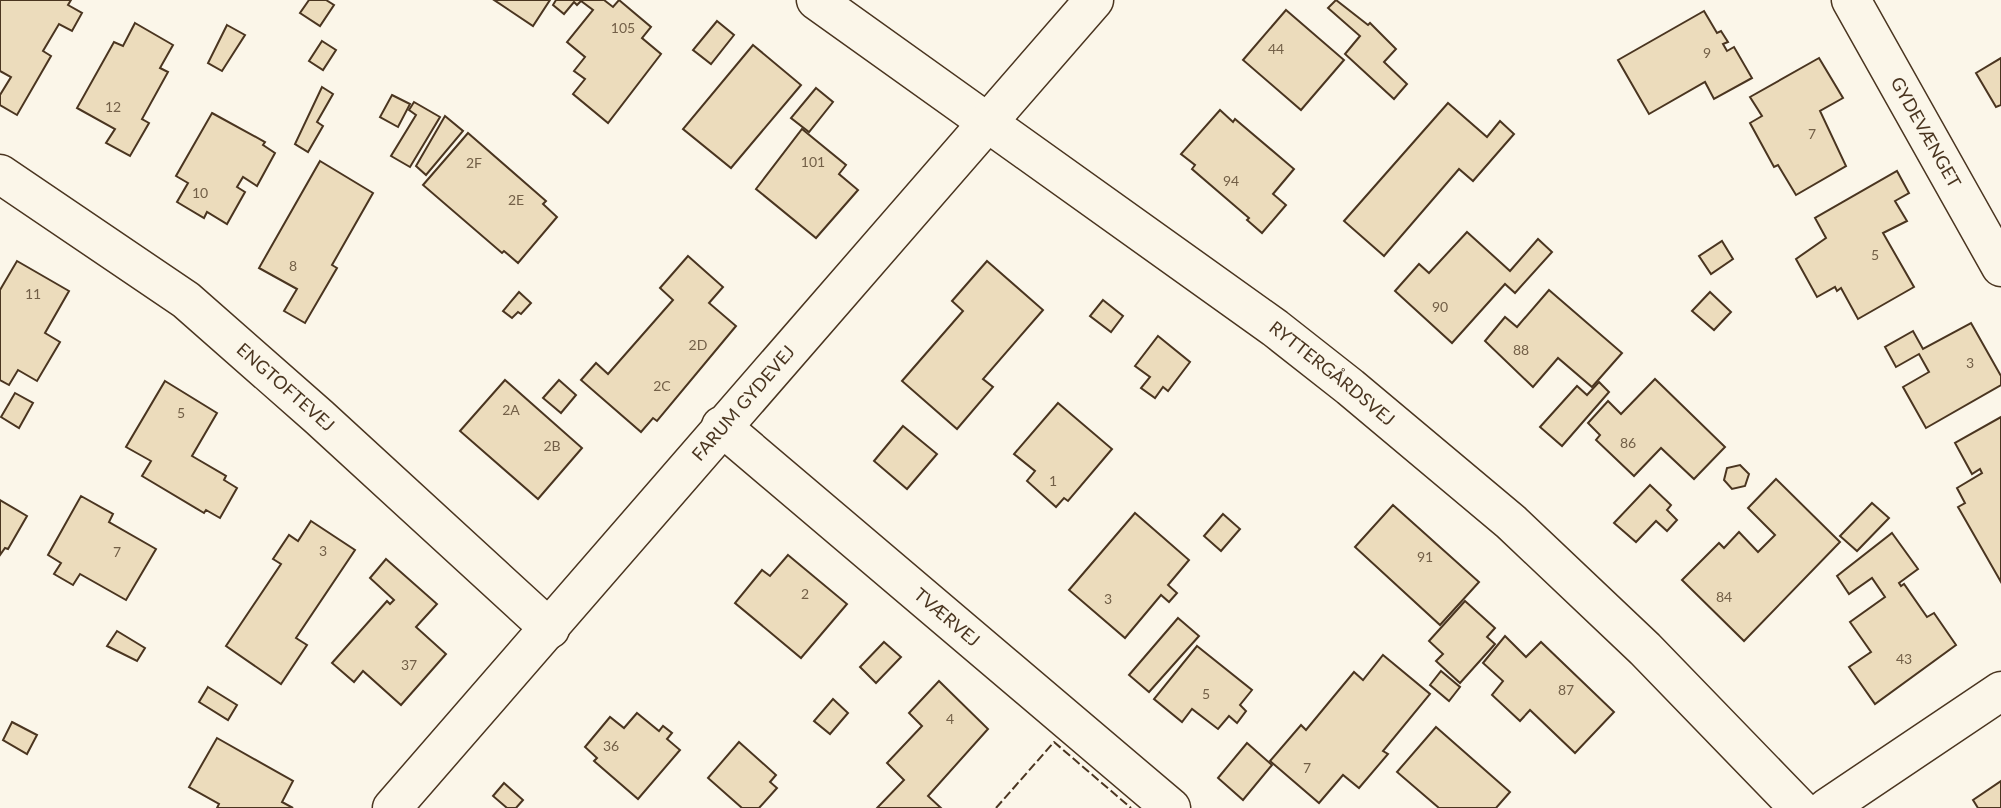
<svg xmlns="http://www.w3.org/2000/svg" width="2001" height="808" viewBox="0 0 2001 808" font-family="Lato,sans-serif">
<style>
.building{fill:#ecdcbc;stroke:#4a3520;stroke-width:2}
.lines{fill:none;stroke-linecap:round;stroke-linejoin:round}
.minor-casing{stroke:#4a3520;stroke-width:41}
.minor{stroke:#fbf6e9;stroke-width:38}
.fence{stroke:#4a3520;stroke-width:2;stroke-dasharray:9 3.5;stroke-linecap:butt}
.labels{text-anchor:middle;stroke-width:5;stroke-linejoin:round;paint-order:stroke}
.number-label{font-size:14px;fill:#725f47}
.street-label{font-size:18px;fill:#4a3520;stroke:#fbf6e9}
</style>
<rect width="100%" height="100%" fill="#fbf6e9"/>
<g class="building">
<polygon points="0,0 71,0 68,5 82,13 72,31 59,24 43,51 51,56 17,115 0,105 0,95 11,77 0,71"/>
<polygon points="309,0 326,0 334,5 320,26 300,13"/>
<polygon points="494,0 550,0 533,26"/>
<polygon points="556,0 604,0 613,7 619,0 651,27 642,38 661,54 608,123 573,94 585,79 574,71 585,57 567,42 593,10 581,1 577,5 574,2 564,14 553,5"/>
<polygon points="1336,0 1368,25 1370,23 1396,49 1384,62 1407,84 1394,99 1345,54 1360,36 1328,8"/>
<polygon points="1286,10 1344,60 1301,110 1243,60"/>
<polygon points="1704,11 1717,33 1721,31 1728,42 1723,44 1727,51 1734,47 1752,78 1714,99 1705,82 1649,114 1618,60"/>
<polygon points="717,21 734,35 711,64 693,50"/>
<polygon points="135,23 173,45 160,68 168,72 142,119 149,123 130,156 106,143 115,129 77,108 114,42 123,46"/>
<polygon points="227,25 245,35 222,71 208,63"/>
<polygon points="322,41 336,50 323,70 309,61"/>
<polygon points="753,45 801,85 731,168 683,129"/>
<polygon points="1819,58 1843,98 1820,111 1846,166 1796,195 1778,165 1774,167 1750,123 1762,116 1750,97"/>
<polygon points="2001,58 2001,105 1996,107 1976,73"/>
<polygon points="322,87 333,94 317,122 323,126 308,152 295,144"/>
<polygon points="816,88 833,102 809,132 791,118"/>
<polygon points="392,95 410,104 398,127 380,117"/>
<polygon points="414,102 440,117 410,167 391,156 416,115 409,110"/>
<polygon points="1448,103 1487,137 1500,121 1514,134 1473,181 1459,169 1384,256 1344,221"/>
<polygon points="1220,110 1233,122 1235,119 1294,169 1273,194 1286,205 1262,233 1247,220 1249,218 1192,169 1195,165 1181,154"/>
<polygon points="212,113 265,142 263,145 275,153 257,186 243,177 237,187 245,192 227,224 207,212 204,218 177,202 188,183 176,176"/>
<polygon points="445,116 463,131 426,175 416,166"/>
<polygon points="802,129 846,165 839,174 858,190 816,238 756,189"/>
<polygon points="468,133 546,201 543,204 557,217 518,263 504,251 502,253 423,185"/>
<polygon points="320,161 373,193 332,265 337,268 305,323 284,311 297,289 259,268"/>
<polygon points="1897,171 1909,193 1895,201 1907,221 1883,233 1914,287 1858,319 1841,288 1837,291 1835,287 1817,297 1796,259 1826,238 1815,218"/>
<polygon points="1467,232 1510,271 1538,239 1552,252 1515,293 1505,284 1452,343 1395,291 1419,264 1429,273"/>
<polygon points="1722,241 1733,259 1711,274 1699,256"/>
<polygon points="688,256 723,287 709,303 736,326 657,421 653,418 641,432 581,380 596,363 608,374 673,300 660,288"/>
<polygon points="17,261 69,291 45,333 60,342 37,381 18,370 9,385 0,380 0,290"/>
<polygon points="987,261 1043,310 983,379 993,387 957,429 902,381 963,311 952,301"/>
<polygon points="1549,290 1622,353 1592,387 1558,358 1533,387 1485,341 1505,317 1517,327"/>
<polygon points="519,292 531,303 521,314 518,312 512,318 503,311"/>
<polygon points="1710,292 1731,312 1714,330 1692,311"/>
<polygon points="1103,300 1123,316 1111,332 1090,316"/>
<polygon points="1971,323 2001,376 2001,385 1926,428 1903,387 1929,372 1919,354 1896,367 1885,347 1913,331 1923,349"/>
<polygon points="1158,336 1190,362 1168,391 1163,387 1155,398 1141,388 1150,377 1135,366"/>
<polygon points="1655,379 1725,447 1694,479 1661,448 1634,476 1596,440 1600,435 1588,423 1608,401 1621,414"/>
<polygon points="505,380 582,448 538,499 460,431"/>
<polygon points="559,380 576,395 561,413 543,398"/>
<polygon points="165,381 217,413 192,456 226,476 224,480 237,488 220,518 206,510 204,513 142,476 151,461 126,447"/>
<polygon points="1599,382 1609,392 1562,446 1540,427 1577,386 1587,395"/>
<polygon points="15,393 33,403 19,428 1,417"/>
<polygon points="1058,403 1112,449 1068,501 1064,498 1056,507 1027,481 1035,471 1014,454"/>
<polygon points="2001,417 2001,582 1958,507 1965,503 1957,488 1982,473 1980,469 1972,474 1955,443"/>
<polygon points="903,426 937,454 907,489 874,461"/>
<polygon points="1740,465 1749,474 1745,486 1732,489 1724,480 1727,468"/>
<polygon points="1776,479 1840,542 1744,641 1682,580 1719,543 1724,548 1739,532 1758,552 1775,535 1748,508"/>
<polygon points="1650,485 1671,505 1667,510 1677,520 1667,531 1656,521 1636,542 1614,523"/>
<polygon points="81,496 113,514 109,522 156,549 126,600 80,574 73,585 54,574 61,563 48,555"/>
<polygon points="0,500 27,516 8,549 5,548 0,555"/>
<polygon points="1872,503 1889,518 1857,551 1840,536"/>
<polygon points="1393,505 1479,582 1440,625 1355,547"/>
<polygon points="1135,513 1189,560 1168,585 1177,593 1169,602 1161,595 1125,638 1069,590"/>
<polygon points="1223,514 1240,529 1221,551 1204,536"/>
<polygon points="311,521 355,550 296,638 307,645 281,684 226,646 281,564 273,559 289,535 298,541"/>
<polygon points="1892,533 1918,569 1899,583 1901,586 1904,584 1927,617 1934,613 1956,645 1875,704 1849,667 1871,652 1850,622 1885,597 1872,578 1849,594 1837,576"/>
<polygon points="788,555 847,604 801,658 735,603 762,570 770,576"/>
<polygon points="386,559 437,604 416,627 446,654 401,705 363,671 354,682 332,663 387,601 390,604 394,600 370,578"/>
<polygon points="1465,601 1495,628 1487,637 1495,644 1460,683 1436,661 1443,654 1429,641"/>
<polygon points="1178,618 1199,636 1149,692 1129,675"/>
<polygon points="117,631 145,648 137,661 107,646"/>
<polygon points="1505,636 1526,657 1541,642 1614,712 1575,753 1530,710 1520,721 1492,695 1503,681 1483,663"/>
<polygon points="884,642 901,657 876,683 860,667"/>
<polygon points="1197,646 1252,690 1240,705 1246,711 1237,723 1229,716 1218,729 1192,709 1182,722 1154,699"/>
<polygon points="1383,655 1430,694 1383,751 1388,754 1359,788 1343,775 1319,803 1270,761 1301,725 1306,730 1354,672 1363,680"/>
<polygon points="1441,671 1460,687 1449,701 1430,685"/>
<polygon points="939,681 988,729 928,796 941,808 877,808 904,780 887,763 922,726 909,713"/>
<polygon points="208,687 237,705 228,720 199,702"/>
<polygon points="833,699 848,713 830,734 814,721"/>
<polygon points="637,713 659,731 663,726 672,733 667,739 680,750 638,799 594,761 597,758 585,747 610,717 624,728"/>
<polygon points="12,722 37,735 27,754 3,740"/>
<polygon points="1436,727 1510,792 1496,808 1439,808 1397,772"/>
<polygon points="217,738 293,781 282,802 293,808 217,808 219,804 189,787"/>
<polygon points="739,742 776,775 770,782 777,788 759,808 742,808 708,778"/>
<polygon points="1247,743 1272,765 1243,800 1218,778"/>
<polygon points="2001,781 2001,808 1978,808 1973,800"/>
<polygon points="504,783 523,800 516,808 507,808 493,796"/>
</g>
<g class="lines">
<defs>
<g id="minor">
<path id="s1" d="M816,0L1275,328L1350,387L1511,522L1645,649L1799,808"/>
<path id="s2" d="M1851,0L2001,267"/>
<path id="s3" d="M0,174L186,300L319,417L550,629"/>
<path id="s4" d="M721,426L1171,808"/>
<path id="s5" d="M392,808L1094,0"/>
<polyline points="1827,808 2001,691"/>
</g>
</defs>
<use href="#minor" class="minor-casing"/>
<use href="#minor" class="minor"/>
<polyline class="fence" points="996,808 1054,742 1131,808"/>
</g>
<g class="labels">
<g class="number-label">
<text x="623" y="33">105</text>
<text x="1276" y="54">44</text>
<text x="1707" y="58">9</text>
<text x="113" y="112">12</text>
<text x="1812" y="139">7</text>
<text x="813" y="167">101</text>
<text x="474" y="168">2F</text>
<text x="1231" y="186">94</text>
<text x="200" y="198">10</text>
<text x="516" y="205">2E</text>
<text x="1875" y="260">5</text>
<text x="293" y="271">8</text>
<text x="33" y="299">11</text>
<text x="1440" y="312">90</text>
<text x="698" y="350">2D</text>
<text x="1521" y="355">88</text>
<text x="1970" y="368">3</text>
<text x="662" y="391">2C</text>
<text x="511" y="415">2A</text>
<text x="181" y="418">5</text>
<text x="1628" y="448">86</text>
<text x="552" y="451">2B</text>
<text x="1053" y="486">1</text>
<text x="323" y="556">3</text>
<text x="117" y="557">7</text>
<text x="1425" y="562">91</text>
<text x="805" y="599">2</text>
<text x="1724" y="602">84</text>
<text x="1108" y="604">3</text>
<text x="1904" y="664">43</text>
<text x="409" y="670">37</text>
<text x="1566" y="695">87</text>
<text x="1206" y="699">5</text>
<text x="950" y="724">4</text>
<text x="611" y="751">36</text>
<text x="1307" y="773">7</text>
</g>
<g class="street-label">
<text dy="6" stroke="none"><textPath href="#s2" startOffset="152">GYDEVÆNGET</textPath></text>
<text dy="6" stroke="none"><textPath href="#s1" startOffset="637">RYTTERGÅRDSVEJ</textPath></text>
<text dy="6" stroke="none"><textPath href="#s3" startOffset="357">ENGTOFTEVEJ</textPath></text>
<text dy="6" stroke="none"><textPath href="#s5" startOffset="536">FARUM GYDEVEJ</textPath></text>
<text dy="6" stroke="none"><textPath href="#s4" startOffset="296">TVÆRVEJ</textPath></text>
</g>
</g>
</svg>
